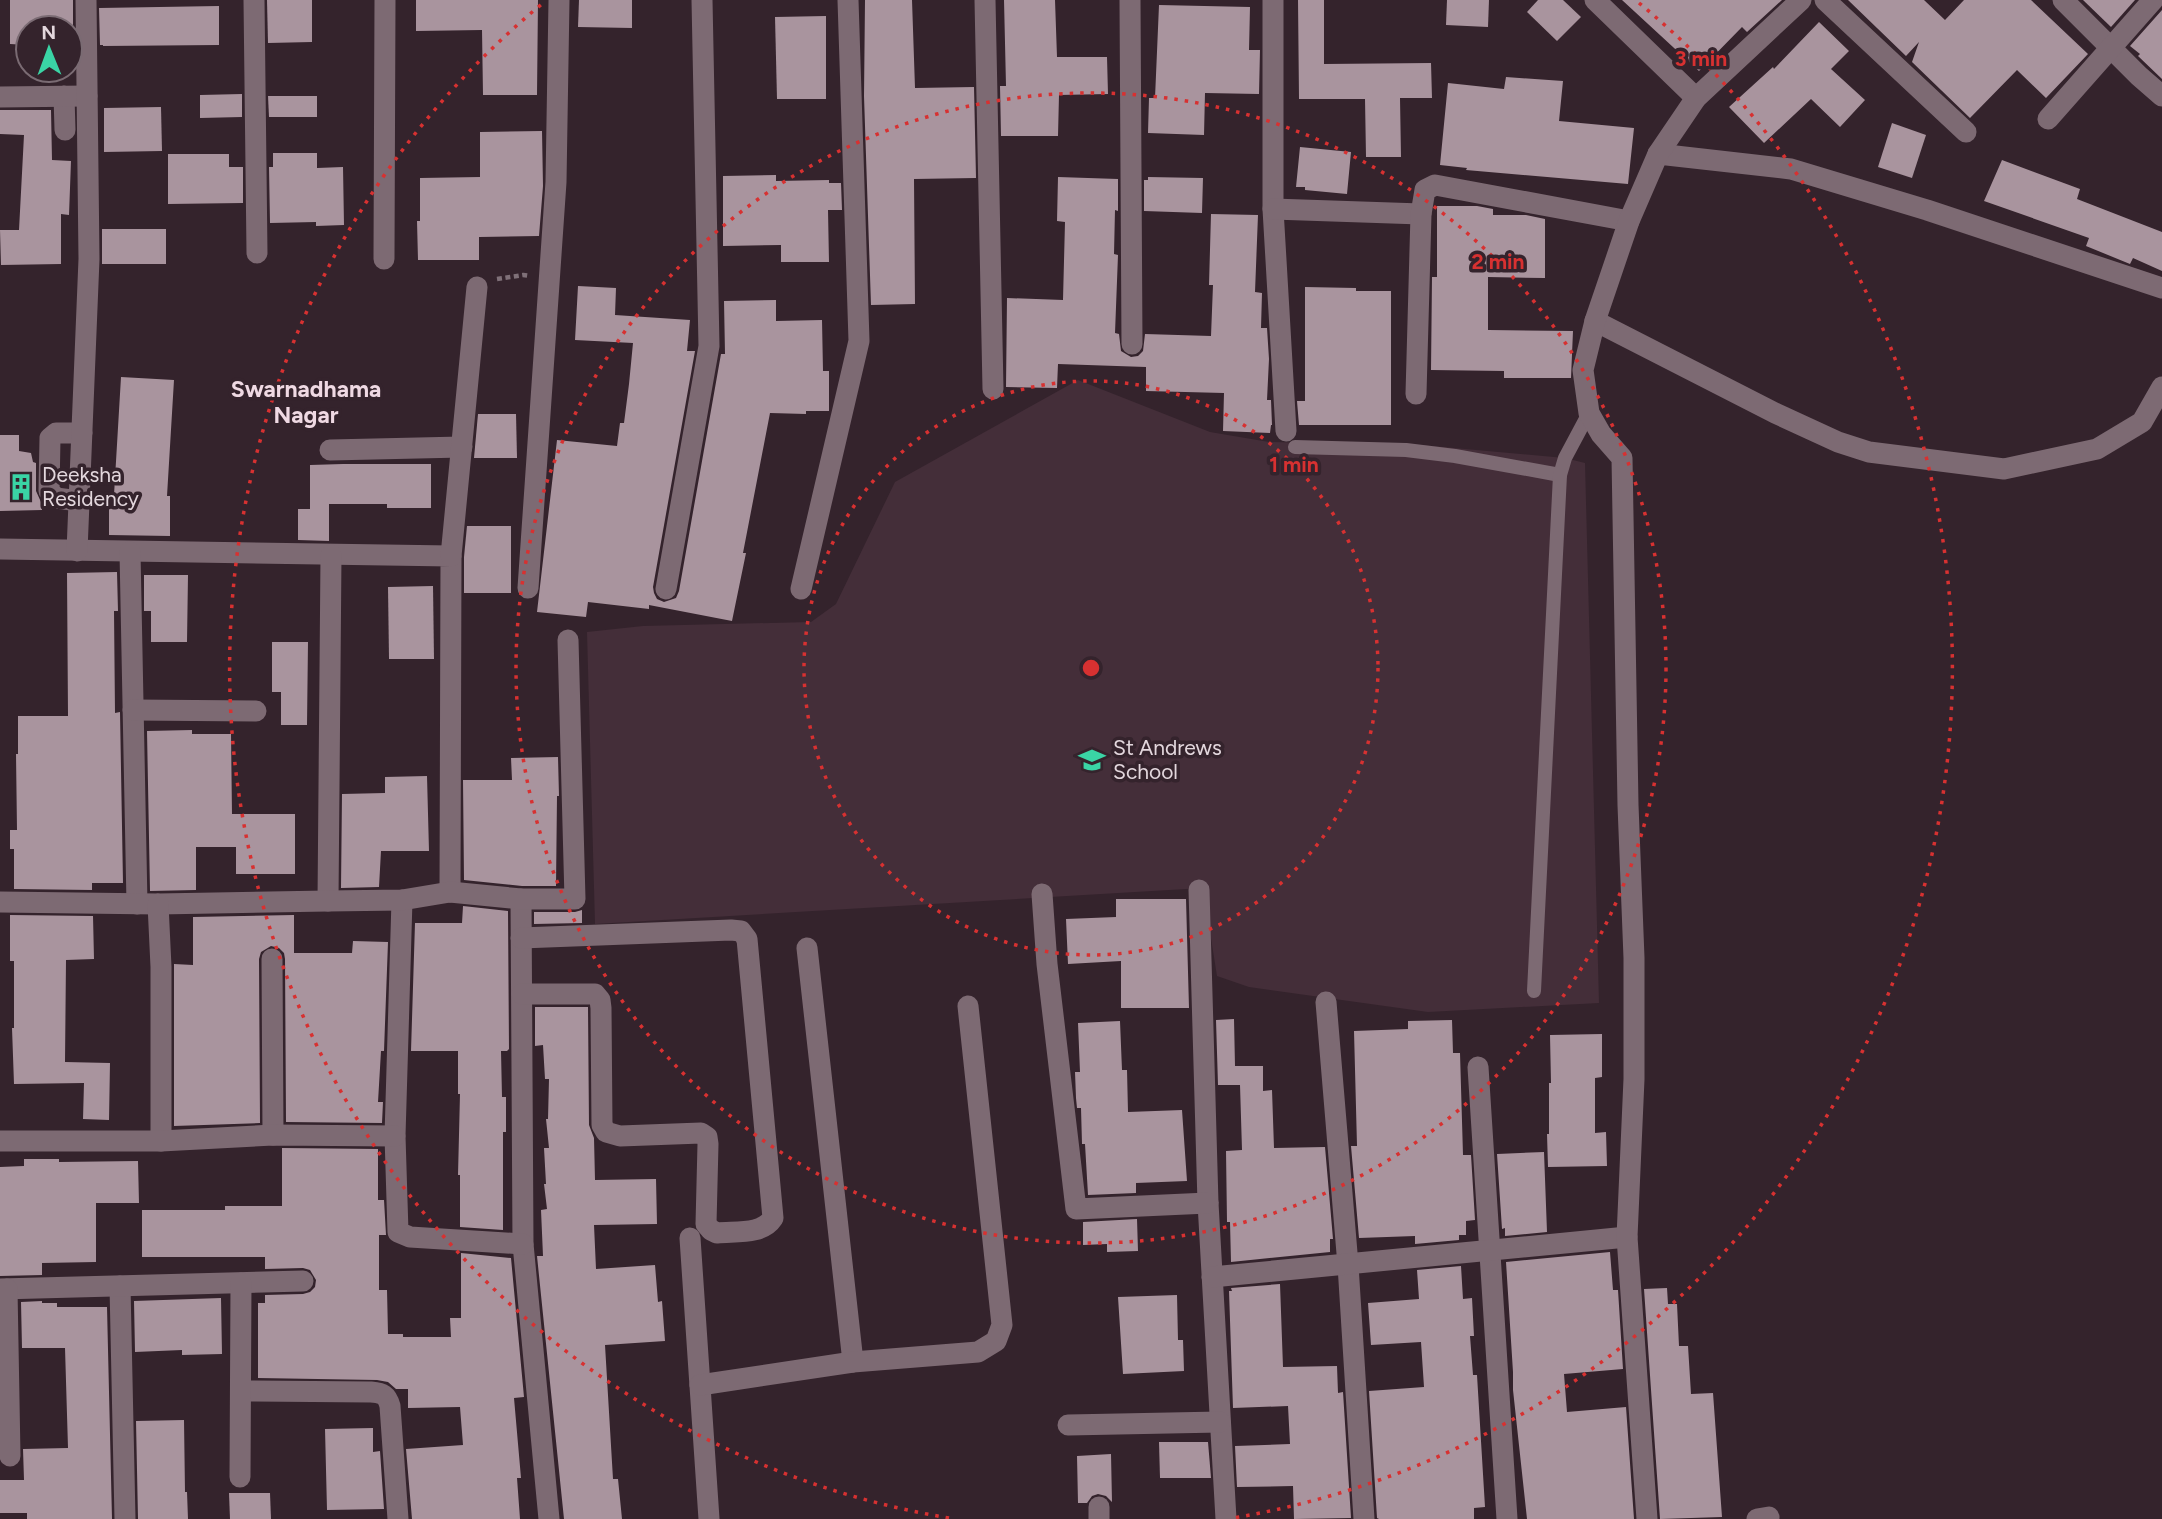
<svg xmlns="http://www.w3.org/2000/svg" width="2162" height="1519" viewBox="0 0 2162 1519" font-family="Figtree,sans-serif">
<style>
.built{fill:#442e39}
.building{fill:#a9949e}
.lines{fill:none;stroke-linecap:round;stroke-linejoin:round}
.path{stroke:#7f7078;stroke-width:4.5;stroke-dasharray:5 3.5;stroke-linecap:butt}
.lane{stroke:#7d6a73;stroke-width:14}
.street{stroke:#7d6a73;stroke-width:21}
.ring{fill:none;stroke:#d73131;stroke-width:3.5;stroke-dasharray:3.5 7}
.labels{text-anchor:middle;stroke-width:7;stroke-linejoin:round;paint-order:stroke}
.poi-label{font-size:21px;fill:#e3d7dd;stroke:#34232c;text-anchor:start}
.neighbourhood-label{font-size:23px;font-weight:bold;fill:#efd9e3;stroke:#34232c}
.centre{fill:#d73131;stroke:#34232c;stroke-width:3.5}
.ring-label{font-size:21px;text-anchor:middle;font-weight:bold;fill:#d73131;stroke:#34232c;stroke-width:7;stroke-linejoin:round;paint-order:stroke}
</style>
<rect width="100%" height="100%" fill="#34232c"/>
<polygon class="built" points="1078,380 1210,432 1269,442 1421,445 1565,458 1585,463 1599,1003 1428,1012 1249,987 1217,976 1203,888 595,924 587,632 643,626 811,622 836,604 895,482"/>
<g class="building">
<polygon points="10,0 73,0 73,45 70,45 70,28 28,28 28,45 10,44"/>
<polygon points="267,0 312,0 312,42 268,43"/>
<polygon points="416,0 538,0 537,95 483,95 482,30 416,31"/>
<polygon points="579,0 632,0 632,28 578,27"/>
<polygon points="865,0 912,0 915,88 974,87 976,178 914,179 915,304 871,305 864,96"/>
<polygon points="1004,0 1055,0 1057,57 1107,57 1108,94 1059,95 1058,136 1001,136 1000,86 1006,86"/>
<polygon points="1298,0 1324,0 1324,64 1431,63 1432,98 1400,98 1401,157 1366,157 1365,99 1299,99"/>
<polygon points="1447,0 1489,0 1488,27 1446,25"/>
<polygon points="1538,0 1563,0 1581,17 1557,41 1527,12"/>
<polygon points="1622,0 1782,0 1747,32 1742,27 1699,71"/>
<polygon points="1848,0 1924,0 1945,20 1964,0 2031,0 2088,54 2046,98 2017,70 1970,118 1912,62 1919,42 1906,56"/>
<polygon points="2083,0 2135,0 2111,27"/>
<polygon points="1159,5 1250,7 1249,50 1260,50 1259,94 1205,93 1204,135 1148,133 1149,98 1155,98"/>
<polygon points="219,6 219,45 103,46 103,45 100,45 99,8"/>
<polygon points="2162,10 2162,79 2138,56 2140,54 2130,46"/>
<polygon points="826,16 826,99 777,99 775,17"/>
<polygon points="1819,22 1849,51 1831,69 1865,100 1840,127 1811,99 1764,143 1729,107 1773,67 1774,69"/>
<polygon points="1506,77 1563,81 1559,121 1634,128 1628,184 1466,170 1467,168 1440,165 1448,83 1504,89"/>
<polygon points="242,94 242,117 200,118 200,95"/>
<polygon points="268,96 317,96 317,117 269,117"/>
<polygon points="161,107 162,151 104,152 104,108"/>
<polygon points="0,110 51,110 52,160 71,161 69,215 61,214 61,264 1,265 0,230 19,230 24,135 0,134"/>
<polygon points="1892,123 1926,135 1912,178 1878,167"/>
<polygon points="542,131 543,186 539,236 479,237 479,260 418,260 417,221 420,221 420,178 480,177 480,132"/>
<polygon points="1300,147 1351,152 1347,194 1305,190 1305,187 1296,187"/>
<polygon points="273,153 317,153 317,168 343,167 344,225 316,226 316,222 270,223 269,167 273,167"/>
<polygon points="168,154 229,154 229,167 243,167 243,203 168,204"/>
<polygon points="2002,160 2080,189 2077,199 2162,232 2162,271 2133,258 2130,264 2086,246 2089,238 1984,201"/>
<polygon points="776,175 776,181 829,180 829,183 841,183 842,210 828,210 829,262 781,262 781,245 723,246 723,176"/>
<polygon points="1058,177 1118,179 1118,211 1115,210 1114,254 1118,255 1115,333 1119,334 1121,351 1131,357 1138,356 1143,351 1145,334 1211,336 1213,285 1209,285 1211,214 1258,215 1255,292 1262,293 1261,328 1267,328 1269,359 1267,400 1271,400 1272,425 1271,425 1270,433 1223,431 1224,393 1146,391 1146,367 1058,364 1057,388 1006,387 1007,298 1063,300 1065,222 1057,221"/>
<polygon points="1148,177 1203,178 1202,213 1144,211 1144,180 1148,180"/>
<polygon points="1437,206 1477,206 1493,209 1493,215 1526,215 1545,219 1545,278 1488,277 1488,330 1573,331 1571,378 1504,378 1504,371 1431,370 1432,277 1437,277"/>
<rect x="102" y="229" width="64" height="35"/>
<polygon points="578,286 616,288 615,315 690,320 687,351 695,351 653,587 654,593 657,599 664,602 676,598 679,591 721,354 725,354 724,301 776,300 776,321 822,320 823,371 829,371 829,411 806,411 806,414 770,413 743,553 746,553 732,621 649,605 649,609 588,602 586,617 537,612 557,440 617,446 620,423 624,423 629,384 633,343 575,340"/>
<polygon points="1305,287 1356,288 1356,291 1391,291 1391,425 1299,425 1297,401 1305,401"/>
<polygon points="121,377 174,380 167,496 170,496 170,536 109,535 109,495 114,495"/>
<polygon points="478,414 516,414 517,458 474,458"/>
<polygon points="0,435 19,435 19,451 31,453 33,462 36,463 36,491 41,502 42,510 0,511"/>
<polygon points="343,464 431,464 431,508 387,508 387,504 329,504 329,541 298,540 298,509 310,509 310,465"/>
<polygon points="467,526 511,526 511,593 464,593 464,557"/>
<polygon points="117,572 118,611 114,611 115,713 120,712 123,883 92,883 92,890 14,889 14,849 10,849 10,830 17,830 16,754 18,754 18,716 68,716 67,573"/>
<polygon points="144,575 188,575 187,642 151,642 151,611 144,611"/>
<polygon points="433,586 434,659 389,659 388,587"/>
<polygon points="272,642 308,642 307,725 281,725 281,692 272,692"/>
<polygon points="192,730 192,734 231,734 232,814 295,814 295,874 236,874 236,847 196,847 196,890 150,891 147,731"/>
<polygon points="558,757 559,796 557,796 556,886 522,886 464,880 463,780 512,780 511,758"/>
<polygon points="427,776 429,851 381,851 379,887 341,888 342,794 385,793 385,777"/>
<polygon points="1116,899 1186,899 1189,1008 1121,1008 1121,961 1068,964 1066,919 1116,917"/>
<polygon points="463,906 508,911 509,1049 507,1051 501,1051 502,1097 506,1097 506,1132 503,1132 503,1230 460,1227 460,1175 458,1175 460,1094 458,1094 458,1051 411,1051 415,923 462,923"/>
<polygon points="582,910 582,923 534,924 534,912 575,912"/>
<polygon points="10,915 93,916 94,959 66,960 65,1062 110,1063 109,1120 83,1119 84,1083 14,1084 12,1028 14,1028 14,961 10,961"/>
<polygon points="294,915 294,953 352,953 353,941 388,942 384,1051 381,1051 378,1102 383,1102 382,1123 286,1122 285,959 284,953 279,948 271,946 261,952 259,959 260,1123 174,1126 174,964 193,965 193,917"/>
<polygon points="535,1007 588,1007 589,1125 594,1138 595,1180 656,1179 657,1224 594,1225 596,1269 655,1265 658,1302 662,1301 665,1341 605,1345 613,1479 618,1479 622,1519 564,1519 537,1256 543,1256 541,1210 547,1209 544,1184 546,1184 544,1148 549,1148 546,1119 548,1119 549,1079 545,1079 543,1045 535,1046"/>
<polygon points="1234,1019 1235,1066 1263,1066 1263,1091 1272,1090 1274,1148 1325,1147 1333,1239 1330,1239 1330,1252 1231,1262 1230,1222 1227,1222 1226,1151 1242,1150 1240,1085 1218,1085 1216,1020"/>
<polygon points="1452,1020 1453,1053 1460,1053 1463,1155 1471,1155 1475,1220 1466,1221 1466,1235 1459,1235 1459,1240 1415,1244 1415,1236 1359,1238 1351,1146 1357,1146 1354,1031 1408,1029 1408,1021"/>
<polygon points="1120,1021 1122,1070 1127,1070 1128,1112 1182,1110 1187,1181 1136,1183 1136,1193 1088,1195 1085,1144 1082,1144 1081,1108 1077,1108 1076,1098 1075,1072 1080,1072 1078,1023"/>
<polygon points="1602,1034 1602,1077 1595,1078 1595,1133 1606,1132 1607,1166 1548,1167 1547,1134 1549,1134 1549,1083 1551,1083 1550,1035"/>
<polygon points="282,1148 378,1149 378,1200 384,1200 386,1235 379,1235 379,1290 387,1290 388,1334 403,1334 403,1337 451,1337 450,1318 461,1318 461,1253 511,1258 524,1397 514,1398 521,1478 517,1478 520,1519 412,1519 406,1449 463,1445 460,1407 408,1408 408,1389 396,1389 388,1382 377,1380 258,1378 258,1303 265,1303 265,1295 303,1294 310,1292 315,1287 316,1280 310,1270 303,1268 265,1269 265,1257 142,1257 142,1210 225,1210 225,1206 282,1206"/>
<polygon points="1544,1152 1547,1232 1505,1236 1505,1228 1502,1229 1497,1154"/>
<polygon points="24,1159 59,1159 59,1162 138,1161 139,1203 96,1203 96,1262 42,1263 42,1275 0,1276 0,1167 24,1166"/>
<polygon points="1137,1219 1138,1251 1107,1252 1107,1244 1083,1245 1083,1222"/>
<polygon points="1610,1252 1613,1290 1618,1290 1623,1369 1564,1374 1567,1412 1626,1407 1634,1519 1527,1519 1513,1390 1513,1372 1506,1262"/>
<polygon points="1461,1266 1463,1299 1472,1298 1474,1336 1470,1336 1473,1375 1477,1375 1485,1507 1474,1508 1474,1519 1379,1519 1377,1518 1369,1391 1424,1387 1421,1342 1371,1345 1368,1303 1419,1299 1417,1270"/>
<polygon points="1280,1284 1283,1367 1337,1366 1338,1393 1343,1392 1351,1518 1294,1519 1293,1486 1237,1487 1235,1446 1290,1444 1288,1406 1233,1408 1229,1291 1232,1291 1231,1288"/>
<polygon points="1667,1288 1668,1304 1677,1304 1679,1346 1688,1346 1691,1394 1713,1393 1722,1517 1660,1519 1644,1289"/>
<polygon points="1177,1295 1178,1340 1183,1340 1184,1371 1123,1374 1118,1297"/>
<polygon points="221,1298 222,1354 182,1355 182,1350 135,1352 134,1301"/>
<polygon points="42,1301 42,1303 57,1303 57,1307 107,1307 112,1519 27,1519 27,1513 0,1513 0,1480 24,1480 23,1449 68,1448 65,1348 22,1348 21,1302"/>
<polygon points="184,1420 185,1492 187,1492 188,1519 138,1519 136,1421"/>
<polygon points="373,1428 373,1452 380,1451 384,1509 327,1510 325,1429"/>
<polygon points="1159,1442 1208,1442 1211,1478 1160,1478"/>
<polygon points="1111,1454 1112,1502 1106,1496 1098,1494 1092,1496 1087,1503 1078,1503 1077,1456"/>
<polygon points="229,1493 270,1493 271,1519 230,1519"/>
</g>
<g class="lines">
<polyline class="path" points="497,279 523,275 530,276"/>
<g class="lane">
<polyline points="1295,447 1406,450 1455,456 1560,475"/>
<polyline points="1534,991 1560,475 1565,458 1589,413"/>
</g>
<g class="street">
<polyline points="254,0 257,253"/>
<polyline points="985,0 993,389"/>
<polyline points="1130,0 1132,344"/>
<polyline points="1273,0 1273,209 1286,431"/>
<polyline points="1595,0 1696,98"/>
<polyline points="1825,0 1966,132"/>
<polyline points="2063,0 2139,76 2162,96"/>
<polyline points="64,96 65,130"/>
<polyline points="0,97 87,96"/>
<polyline points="2048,119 2153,0"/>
<polyline points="1658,154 1791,169 1927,210 2162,288"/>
<polyline points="1273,209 1421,214"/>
<polyline points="384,259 385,0"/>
<polyline points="1595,321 1775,413 1838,442 1869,452 2004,469 2097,449 2142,422 2162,387"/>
<polyline points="1416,394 1421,214 1425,190 1435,185 1629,221"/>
<polyline points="330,450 462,447"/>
<polyline points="79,501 56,498 49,491 50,438 56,433 82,433"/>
<polyline points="0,549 451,556 450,892"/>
<polyline points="77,551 89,259 86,0"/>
<polyline points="130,552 137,904"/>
<polyline points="451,556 477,287"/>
<polyline points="528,588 556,182 559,0"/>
<polyline points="666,589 709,346 702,0"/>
<polyline points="801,589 859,341 848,0"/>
<polyline points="133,710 256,711"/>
<polyline points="1199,890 1208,1203 1226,1519"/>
<polyline points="1042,894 1047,964 1076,1209 1208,1203"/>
<polyline points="521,899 523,1244 549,1519"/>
<polyline points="402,900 395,1136 398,1232 410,1237 523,1244"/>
<polyline points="328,901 331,555"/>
<polyline points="0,902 158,904 328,901 402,900 450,892 521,899 575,899 568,640"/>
<polyline points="158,904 161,967 161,1141"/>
<path d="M521,938L731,930L741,931L747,939L773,1218C762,1235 736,1231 717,1233L711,1230L706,1224L708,1144L707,1137L701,1133L620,1136L606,1132L602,1125L601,1008L600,1000L595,994H522"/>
<polyline points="807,948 853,1362"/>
<polyline points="272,959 273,1135"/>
<polyline points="1326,1002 1348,1265 1364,1519"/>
<polyline points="1478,1067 1507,1519"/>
<polyline points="0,1141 161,1141 273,1135 395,1136"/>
<polyline points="690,1238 709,1519"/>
<polyline points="1212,1277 1627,1237"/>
<polyline points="120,1286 125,1519"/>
<polyline points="0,1289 303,1281"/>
<polyline points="7,1289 10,1456"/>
<polyline points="700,1385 853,1362 978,1352 996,1341 1002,1325 968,1006"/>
<path d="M241,1391L371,1392C383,1393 387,1395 390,1406L398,1519"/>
<polyline points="1068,1425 1220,1422"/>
<polyline points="240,1477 241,1283"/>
<polyline points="1099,1507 1099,1519"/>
<polyline points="1647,1519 1627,1237 1634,1079 1634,958 1628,805 1622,458 1601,434 1589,413 1583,370 1595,321 1629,221 1658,154 1696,98 1801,0"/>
<polyline points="1757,1519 1769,1517"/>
</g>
</g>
<g class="ring">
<circle cx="1091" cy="668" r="287"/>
<circle cx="1091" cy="668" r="575"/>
<path d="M949 1518A862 862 0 0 1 543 3M1639 3A862 862 0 0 1 1233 1518"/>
</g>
<defs>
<symbol id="building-bare" viewBox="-9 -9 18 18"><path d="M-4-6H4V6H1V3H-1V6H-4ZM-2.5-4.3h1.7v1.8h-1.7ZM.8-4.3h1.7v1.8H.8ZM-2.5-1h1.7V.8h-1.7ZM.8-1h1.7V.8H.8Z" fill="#3ad4a5" stroke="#34232c" stroke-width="2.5" paint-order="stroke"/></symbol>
<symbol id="school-bare" viewBox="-9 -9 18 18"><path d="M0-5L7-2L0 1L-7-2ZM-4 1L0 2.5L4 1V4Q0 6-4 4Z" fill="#3ad4a5" stroke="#34232c" stroke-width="2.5" paint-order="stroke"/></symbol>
</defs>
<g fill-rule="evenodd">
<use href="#building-bare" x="2" y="468" width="38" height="38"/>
<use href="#school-bare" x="1073" y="741" width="38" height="38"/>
</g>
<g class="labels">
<g class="poi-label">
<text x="42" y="482">Deeksha<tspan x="42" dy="24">Residency</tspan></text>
<text x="1113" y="755">St Andrews<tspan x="1113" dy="24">School</tspan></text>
</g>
<g class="neighbourhood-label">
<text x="306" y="397">Swarnadhama<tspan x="306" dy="26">Nagar</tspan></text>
</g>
</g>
<circle cx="1091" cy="668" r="10" class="centre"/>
<g class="ring-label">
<text x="1701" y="66">3 min</text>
<text x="1498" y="269">2 min</text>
<text x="1294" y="472">1 min</text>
</g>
<g transform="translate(49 49) rotate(359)"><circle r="33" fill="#34232c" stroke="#7a6b73" stroke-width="2"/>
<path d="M0-5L12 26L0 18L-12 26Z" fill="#3ad4a5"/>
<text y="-10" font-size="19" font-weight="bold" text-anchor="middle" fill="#e3d7dd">N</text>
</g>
</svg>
